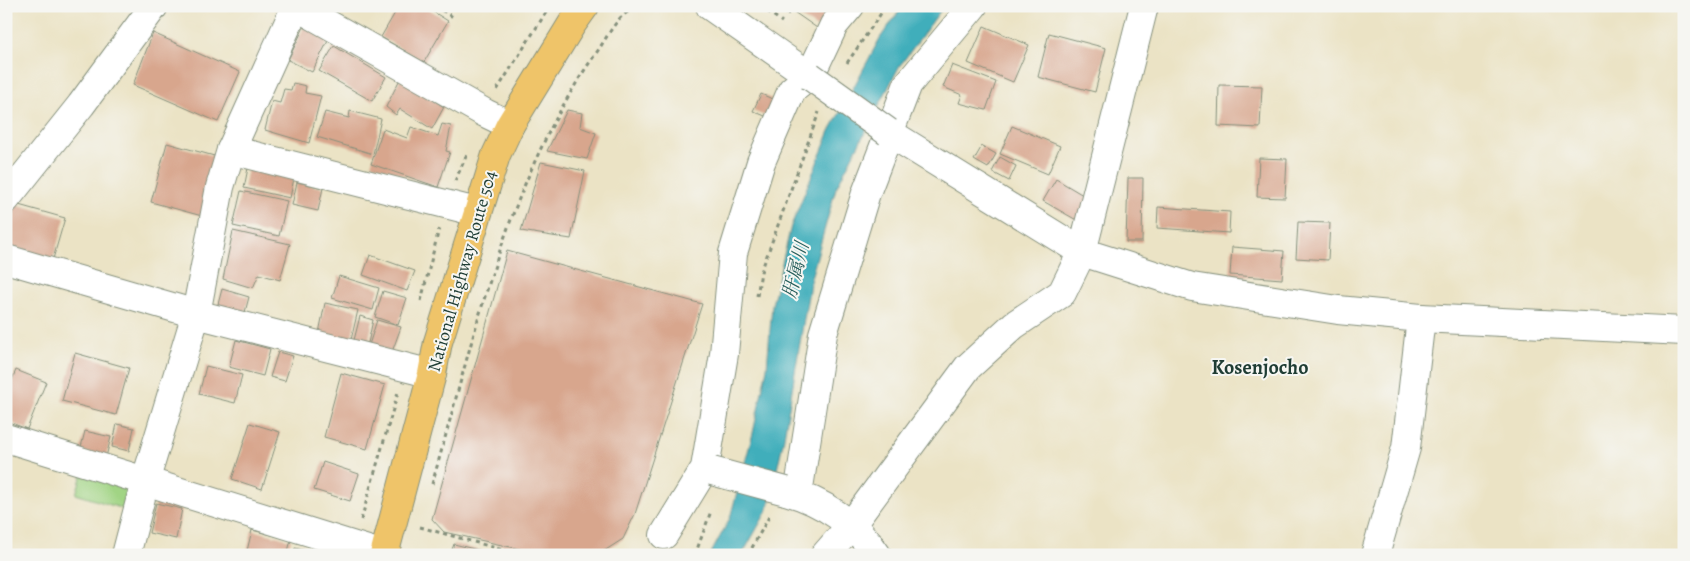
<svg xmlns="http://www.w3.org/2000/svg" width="1690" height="561" viewBox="0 0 1690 561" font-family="Alegreya,'Noto Serif JP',serif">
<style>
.green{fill:#a1d484;stroke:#60885c}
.water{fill:#3faebb;stroke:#2f7678}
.building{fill:#d8a68d}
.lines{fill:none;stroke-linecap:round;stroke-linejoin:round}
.minor-casing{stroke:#85907c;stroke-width:30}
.highway-casing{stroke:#85907c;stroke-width:30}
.path{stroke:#85907c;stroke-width:3;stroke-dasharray:4 4;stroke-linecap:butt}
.minor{stroke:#fff;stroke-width:28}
.highway{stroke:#efc469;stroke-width:28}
.minor-bridge-casing{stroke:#85907c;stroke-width:30;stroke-linecap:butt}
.minor-bridge{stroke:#fff;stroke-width:28}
.labels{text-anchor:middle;stroke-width:4;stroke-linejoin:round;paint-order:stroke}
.street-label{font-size:18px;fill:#1f3d34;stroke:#f6f6f2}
.water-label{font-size:19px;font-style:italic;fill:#295f5c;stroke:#f6f6f2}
.quarter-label{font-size:20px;font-weight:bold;fill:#1f3d34;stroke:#f6f6f2}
</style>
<rect width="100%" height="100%" fill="#f6f6f2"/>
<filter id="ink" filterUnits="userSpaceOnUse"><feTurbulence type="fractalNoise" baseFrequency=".02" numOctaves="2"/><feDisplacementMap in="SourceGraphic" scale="10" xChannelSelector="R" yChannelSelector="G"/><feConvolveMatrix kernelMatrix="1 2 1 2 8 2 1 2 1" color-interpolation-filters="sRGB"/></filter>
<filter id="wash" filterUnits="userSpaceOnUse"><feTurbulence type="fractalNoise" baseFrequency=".0096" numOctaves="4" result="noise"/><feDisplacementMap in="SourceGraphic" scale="20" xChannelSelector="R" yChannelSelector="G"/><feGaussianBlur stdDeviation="1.12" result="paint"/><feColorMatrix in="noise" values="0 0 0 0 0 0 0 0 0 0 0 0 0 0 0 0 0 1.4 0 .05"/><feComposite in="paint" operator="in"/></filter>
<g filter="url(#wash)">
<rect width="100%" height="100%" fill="#ebe3c5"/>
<polygon class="green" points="84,468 140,485 133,512 76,494"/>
<polygon class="water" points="903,6 944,6 899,67 836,188 811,278 783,443 768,509 742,555 710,555 730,518 753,433 767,368 772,305 791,226 830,131 880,38"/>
<g id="blocks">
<g class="building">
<polygon points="399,6 424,6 448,21 424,62 381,37"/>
<polygon points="776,6 795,6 788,15"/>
<polygon points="798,6 820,6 828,12 817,28 794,12"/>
<polygon points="984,26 1029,45 1013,82 968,63"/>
<polygon points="304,27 329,39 312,72 288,60"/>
<polygon points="153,33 240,72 218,122 133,85"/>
<polygon points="1049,33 1106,48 1095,92 1038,77"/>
<polygon points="334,46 386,77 372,101 319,71"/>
<polygon points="952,65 996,82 986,110 959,103 962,95 943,87"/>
<polygon points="400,79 444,107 432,129 400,109 396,115 386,107"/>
<polygon points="293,83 306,86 305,93 321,96 309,143 265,130 272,101 280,103 284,89 291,90"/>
<polygon points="1219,85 1262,86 1260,128 1218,126"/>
<polygon points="761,94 784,104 777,121 753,111"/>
<polygon points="567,110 582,113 580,127 596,133 587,159 547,151"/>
<polygon points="350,111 381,119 373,154 317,137 325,112 349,118"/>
<polygon points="442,124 451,126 446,151 450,152 438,187 371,164 383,129 407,138 411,127 438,136"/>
<polygon points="1012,126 1060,146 1048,174 1000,154"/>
<polygon points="167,143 218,157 202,216 151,202"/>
<polygon points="982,146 996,154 988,168 974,160"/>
<polygon points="1000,157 1016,166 1009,181 992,172"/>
<polygon points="1259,158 1287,159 1285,198 1257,197"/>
<polygon points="541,162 585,171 571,239 521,231"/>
<polygon points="248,168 294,178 290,198 244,188"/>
<polygon points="1128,178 1143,178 1142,242 1126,242"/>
<polygon points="1056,179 1093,201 1080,222 1043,201"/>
<polygon points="297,182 323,188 318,211 292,205"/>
<polygon points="241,191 287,201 279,236 233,226"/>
<polygon points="15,204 65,218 53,259 6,245 6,233"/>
<polygon points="1158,207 1230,212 1229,233 1157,228"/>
<polygon points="1298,222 1330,223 1328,260 1296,258"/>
<polygon points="233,231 290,244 280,280 259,274 253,288 223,279"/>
<polygon points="1232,247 1284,251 1282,279 1230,275"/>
<polygon points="507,251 702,304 635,514 623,539 601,553 546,555 444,532 432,519"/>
<polygon points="370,255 415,271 407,291 363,275"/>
<polygon points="339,276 379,288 373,310 332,298"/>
<polygon points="222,289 249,297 244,316 217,308"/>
<polygon points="383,291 407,298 398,325 375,317"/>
<polygon points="325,303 358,310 351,340 319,333"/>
<polygon points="360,316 373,320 368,343 354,340"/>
<polygon points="377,320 401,327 392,352 369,345"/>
<polygon points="236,340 270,349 263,376 229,367"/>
<polygon points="278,352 293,356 285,381 270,377"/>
<polygon points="75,353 129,368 116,415 62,401"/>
<polygon points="206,366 242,375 235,403 199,394"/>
<polygon points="16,370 46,382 27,429 6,421 6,394"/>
<polygon points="341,373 385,385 367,449 324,437"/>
<polygon points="250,423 280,432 262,489 232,479"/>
<polygon points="117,424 134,428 129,451 112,447"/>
<polygon points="85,431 111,437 106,457 80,451"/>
<polygon points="323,462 359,474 350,501 314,490"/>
<polygon points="156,503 182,509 176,539 149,533"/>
<polygon points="252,530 291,540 287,555 246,555"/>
<polygon points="454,544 494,554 494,555 450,555"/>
<polygon points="295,548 320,554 320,555 294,555"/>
</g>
</g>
</g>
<g filter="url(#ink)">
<use href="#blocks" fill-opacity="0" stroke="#85907c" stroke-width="1"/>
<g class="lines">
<defs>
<g id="minor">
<polyline points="296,6 485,113 510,125"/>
<polyline points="710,6 810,76"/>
<polyline points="888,132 1082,252 1192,287 1338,310 1421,318 1684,331"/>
<polyline points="231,150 477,212"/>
<polyline points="6,199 81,105 154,6"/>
<polyline points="6,259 196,314 432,374"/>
<polyline points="6,438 384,555"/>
<path d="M786,491C822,501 857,524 877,555"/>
<polyline points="798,494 823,334 866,193 908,84 973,6"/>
<polyline points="664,535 705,468 724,354 733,253 761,162 792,90 810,76 834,25 850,6"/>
<polyline points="126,555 145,482 196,314 220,187 231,150 296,6"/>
<polyline points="825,555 852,524 968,367 1014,325 1062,293 1082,252 1144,6"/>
<polyline points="1375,555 1406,448 1421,318"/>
</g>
<polyline id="highway" points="384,555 432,374 438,342 496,155 510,125 572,24 585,6"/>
</defs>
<use href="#minor" class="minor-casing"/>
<use href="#highway" class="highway-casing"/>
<g class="path">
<polyline points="435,6 453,17"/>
<polyline points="675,6 684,9"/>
<polyline points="761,6 782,22"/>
<polyline points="847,63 886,6"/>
<polyline points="497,90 550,6"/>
<polyline points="455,181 468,152"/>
<polyline points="757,296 761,272 819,112"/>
<polyline points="421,301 439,229"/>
<path d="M432,484C474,339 505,186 592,59C602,46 611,27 622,16C627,12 634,9 639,6"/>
<polyline points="361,520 398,392"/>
<polyline points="420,527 521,555"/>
<polyline points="695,555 711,511"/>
<polyline points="748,555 771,513"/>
</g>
<use href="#minor" class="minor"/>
<use href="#highway" class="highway"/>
<defs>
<g id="minor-bridge">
<polyline points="810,76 888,132"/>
<polyline points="712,471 786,491"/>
</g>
</defs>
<use href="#minor-bridge" class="minor-bridge-casing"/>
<use href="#minor-bridge" class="minor-bridge"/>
</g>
</g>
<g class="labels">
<g class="street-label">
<text transform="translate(462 271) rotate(-74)" y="6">National Highway Route 504</text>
</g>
<g class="water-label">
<text transform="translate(795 270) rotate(-76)" y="7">肝属川</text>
</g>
<g class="quarter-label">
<text x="1260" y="374">Kosenjocho</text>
</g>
</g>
<rect width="1690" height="561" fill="none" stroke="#f6f6f2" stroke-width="25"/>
</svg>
